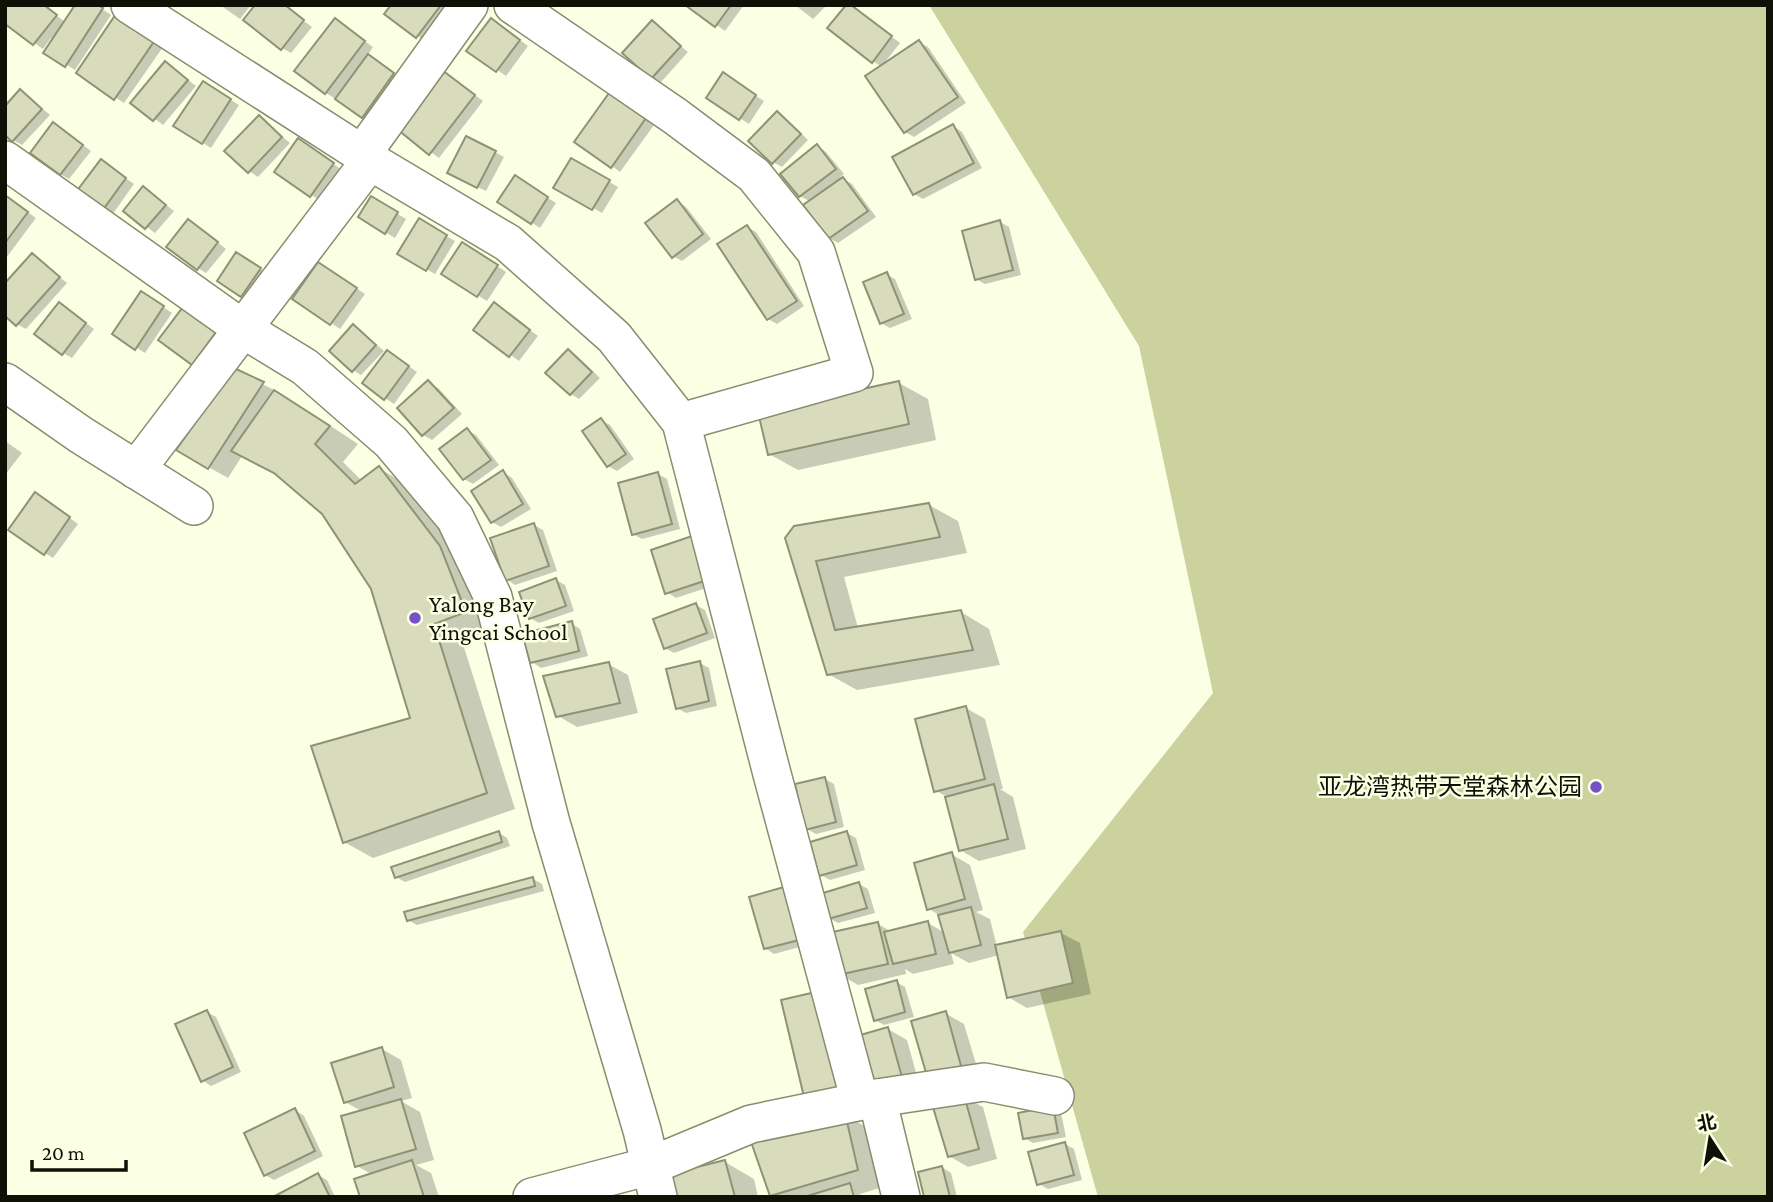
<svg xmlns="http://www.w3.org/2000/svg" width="1773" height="1202" viewBox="0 0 1773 1202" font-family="'Crimson Pro','Noto Sans SC',serif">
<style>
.green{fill:#cbd29d}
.shadow{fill:#0003}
.building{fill:#d8dcbc;stroke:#8f9375;stroke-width:2}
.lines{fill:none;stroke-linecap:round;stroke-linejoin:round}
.street-casing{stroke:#898d6f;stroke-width:40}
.street{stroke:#fff;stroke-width:37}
.poi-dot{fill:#7650c9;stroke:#fbffe4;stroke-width:2.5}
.labels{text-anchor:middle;stroke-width:5;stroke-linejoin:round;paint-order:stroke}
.poi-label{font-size:24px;fill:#101106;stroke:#fbffe4;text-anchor:start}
</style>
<rect width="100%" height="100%" fill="#fbffe4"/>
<polygon class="green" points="929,5 1768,5 1768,1197 1098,1197 1023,932 1213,693 1139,346"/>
<g class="shadow">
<polygon points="43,5 65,22 96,5 111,15 75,70 46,52 54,40 51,38 43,49 5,22"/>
<polygon points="220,5 251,5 240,19"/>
<polygon points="282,5 312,27 291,53 282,48"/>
<polygon points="393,5 454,5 426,42 387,14"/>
<polygon points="688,5 744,5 725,31"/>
<polygon points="795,5 827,5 813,19"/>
<polygon points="857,10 900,43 882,66 919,42 928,47 966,103 914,137 905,132 882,67 873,61"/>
<polygon points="116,17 163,47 124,103 78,73"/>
<polygon points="652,22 688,52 661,82 652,77"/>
<polygon points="500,25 528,46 506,76 469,50"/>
<polygon points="344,26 373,47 367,56 402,79 372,122 326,93"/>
<polygon points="166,63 196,86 163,125 133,102"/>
<polygon points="451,77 483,101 439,158 399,129"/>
<polygon points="732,80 764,101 749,124 708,98"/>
<polygon points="212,88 239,105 211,148 176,126"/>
<polygon points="21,91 50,115 22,145 13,140"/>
<polygon points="619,100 654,125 620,172 612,166"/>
<polygon points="777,113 786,119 808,140 782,167 773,162"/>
<polygon points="259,117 290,143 258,177 249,171"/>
<polygon points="953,126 962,132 982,168 923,199 914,194"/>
<polygon points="63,130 91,151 69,179 60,174"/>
<polygon points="308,146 342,170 320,200 311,195"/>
<polygon points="817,146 826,152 844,174 840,177 852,184 876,217 838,243 829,238 811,202 800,196"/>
<polygon points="495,152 504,157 486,191 458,178"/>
<polygon points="572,160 618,187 602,213 556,187"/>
<polygon points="110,167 134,184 112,215 103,210"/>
<polygon points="524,183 556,203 540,228 531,222"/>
<polygon points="144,188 174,211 155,233 125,211"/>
<polygon points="5,196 36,218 6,258 5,258"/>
<polygon points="371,198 406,219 395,238 360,217"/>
<polygon points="677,201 686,207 711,239 682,261 673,256"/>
<polygon points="420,221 455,241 435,274 400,254"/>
<polygon points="1000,222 1009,227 1021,275 985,284 976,279"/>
<polygon points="197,226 226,249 206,273 198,268"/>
<polygon points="747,227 756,232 804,306 777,324 768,319"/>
<polygon points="471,249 506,272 487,301 443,274"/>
<polygon points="32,255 67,283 26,329 17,324"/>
<polygon points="246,260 268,274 250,301 242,296"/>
<polygon points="328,269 365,294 340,329 295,299"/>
<polygon points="886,274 895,279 912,319 890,328 881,323"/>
<polygon points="150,298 172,313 145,353 115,334"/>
<polygon points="183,309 224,338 202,369 193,363"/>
<polygon points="69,310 94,329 72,358 63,353"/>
<polygon points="503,310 538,336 519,361 475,329"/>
<polygon points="354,326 384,351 361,375 353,370"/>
<polygon points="568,351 577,356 600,378 579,399 571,394"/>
<polygon points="396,357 417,372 394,404 385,398"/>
<polygon points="235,370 282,394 358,444 343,462 362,481 379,468 407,485 468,564 493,629 462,641 515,809 373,858 344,842 412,719 373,588 323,513 280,477 242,456 228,478 178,450"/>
<polygon points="429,383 438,388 462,414 432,440 423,435"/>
<polygon points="899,383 928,399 936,440 798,470 769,454"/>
<polygon points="601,420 610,425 634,459 617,471 608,466"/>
<polygon points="467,430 476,435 499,465 473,484 464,479"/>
<polygon points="5,441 22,453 5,475"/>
<polygon points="503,472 512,478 531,509 501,527 492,522"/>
<polygon points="658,474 667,479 680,529 642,539 633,534"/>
<polygon points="45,500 78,524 53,558 45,553"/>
<polygon points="929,505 958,521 967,553 844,577 858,628 961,612 989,629 1000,665 857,690 828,674 787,538"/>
<polygon points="534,525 543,530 557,571 515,585 506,579"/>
<polygon points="653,551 715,585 676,598 667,592"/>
<polygon points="556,580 565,585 574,611 539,623 530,618"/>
<polygon points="696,605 705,610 715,638 674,653 665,648"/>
<polygon points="571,623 580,629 588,656 541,668 532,662"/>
<polygon points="700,663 709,668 717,706 686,713 677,708"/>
<polygon points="608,664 628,675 638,713 577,727 558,716"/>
<polygon points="966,708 985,719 1003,789 1000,789 1013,797 1026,849 979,861 960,850 947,797 935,790"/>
<polygon points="825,779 834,784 844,827 816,834 807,829"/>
<polygon points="498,832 507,838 510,846 405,882 396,877"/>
<polygon points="847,833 856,838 865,870 830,880 821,875"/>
<polygon points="951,854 970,865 983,910 976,912 990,919 997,947 1061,933 1080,943 1091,994 1027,1008 1008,997 999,955 969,963 951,953 954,964 913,974 905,969 906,974 858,985 839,974 878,924 892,932 928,923 945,933 941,916 929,909"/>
<polygon points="533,879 542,884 544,891 417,925 408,920"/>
<polygon points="859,884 868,889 875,913 838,923 829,918"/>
<polygon points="751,898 807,945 774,954 765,948"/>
<polygon points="896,982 905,987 914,1017 884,1025 875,1020"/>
<polygon points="207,1012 216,1017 241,1072 211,1086 202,1080"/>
<polygon points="945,1013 964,1024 982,1084 949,1093"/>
<polygon points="888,1029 907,1040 920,1087 892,1095"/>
<polygon points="382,1049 401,1060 412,1098 401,1101 420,1112 434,1160 416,1165 431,1173 439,1197 362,1197 373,1175 357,1166 363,1112 345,1102"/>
<polygon points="964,1097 983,1107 997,1159 968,1167 949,1156"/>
<polygon points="1052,1108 1061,1113 1066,1137 1033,1143 1024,1138"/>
<polygon points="295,1110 304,1116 323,1156 274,1180 265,1175"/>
<polygon points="845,1115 873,1131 886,1186 860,1194 861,1197 772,1195"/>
<polygon points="1065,1144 1074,1149 1082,1180 1048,1189 1039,1184"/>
<polygon points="725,1162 754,1179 758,1197 672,1197"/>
<polygon points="942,1167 951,1173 957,1197 926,1197"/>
<polygon points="318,1175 327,1180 335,1197 277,1197"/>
</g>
<g class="building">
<polygon points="5,5 44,5 57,15 33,45 5,24"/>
<polygon points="75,5 98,5 103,8 65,67 43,53"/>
<polygon points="255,5 285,5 304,20 281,50 243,20"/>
<polygon points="391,5 441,5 416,38 384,14"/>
<polygon points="685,5 731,5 715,27"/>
<polygon points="846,5 851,5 892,36 872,63 827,28"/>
<polygon points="116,14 155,40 114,100 76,73"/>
<polygon points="335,18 365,41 325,94 294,71"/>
<polygon points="491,18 520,40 496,72 466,51"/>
<polygon points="652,20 681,46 651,79 622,53"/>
<polygon points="919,40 958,97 904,133 865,76"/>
<polygon points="368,54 394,73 362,118 335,99"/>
<polygon points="165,61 188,80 153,121 130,103"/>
<polygon points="442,70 475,95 429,155 397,129"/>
<polygon points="723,72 756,95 739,120 706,98"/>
<polygon points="203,81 231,99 202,144 173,126"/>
<polygon points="20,89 42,109 12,142 5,135 5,106"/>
<polygon points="609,93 646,118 611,168 574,142"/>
<polygon points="777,111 801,134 772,164 748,141"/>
<polygon points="259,115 282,137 248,173 224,151"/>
<polygon points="53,122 83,145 60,175 30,153"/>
<polygon points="953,124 974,163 913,195 892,157"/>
<polygon points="466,136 496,151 477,188 447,173"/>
<polygon points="298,138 334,163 310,197 274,172"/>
<polygon points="817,144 836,169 799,197 780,174"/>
<polygon points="571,158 610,180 592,210 553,188"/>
<polygon points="101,159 126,178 102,211 76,192"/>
<polygon points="515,175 548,197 531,224 497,202"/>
<polygon points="843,177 868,211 828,239 803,205"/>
<polygon points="143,186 166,205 145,229 123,211"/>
<polygon points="5,195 28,212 5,243"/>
<polygon points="371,196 398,212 385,234 358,217"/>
<polygon points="677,199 703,234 672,258 645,223"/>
<polygon points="419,218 447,235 426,271 397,254"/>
<polygon points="188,219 218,242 197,270 166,247"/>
<polygon points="1000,220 1013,270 975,280 962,231"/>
<polygon points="747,225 797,301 767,320 717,244"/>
<polygon points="462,242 498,265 477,297 441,274"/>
<polygon points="236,252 261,268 241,297 217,281"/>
<polygon points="32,253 60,277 16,326 5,316 5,283"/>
<polygon points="318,262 357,288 330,325 292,299"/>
<polygon points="887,272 904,314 880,324 863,282"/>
<polygon points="141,291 164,306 135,350 112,334"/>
<polygon points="59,302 86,323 62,355 34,334"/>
<polygon points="494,302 530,330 509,357 473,330"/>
<polygon points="183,307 216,332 192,365 158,340"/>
<polygon points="353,324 376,345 352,372 329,351"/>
<polygon points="568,349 592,372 570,395 545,373"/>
<polygon points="387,350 409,366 384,400 362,383"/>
<polygon points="234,368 264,382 208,469 176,450"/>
<polygon points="428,380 454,408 422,436 397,408"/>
<polygon points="899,381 909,424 768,455 758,412"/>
<polygon points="274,390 330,426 315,444 355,484 379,466 440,546 466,612 434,624 487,793 343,843 311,746 410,718 371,589 322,514 274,473 231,451"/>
<polygon points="601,418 626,454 607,467 582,431"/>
<polygon points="467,428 491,460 463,480 439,449"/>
<polygon points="503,470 523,504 491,523 471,491"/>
<polygon points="658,472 672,524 632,535 618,483"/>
<polygon points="35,492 70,517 44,555 8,530"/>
<polygon points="929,503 940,537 816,561 835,630 961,610 973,650 827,675 785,538 794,526"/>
<polygon points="534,523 549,566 505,581 490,538"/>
<polygon points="692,536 707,580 665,594 651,550"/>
<polygon points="556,578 566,606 529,619 519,592"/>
<polygon points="696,603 707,633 664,649 653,619"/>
<polygon points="572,621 579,651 530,663 522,634"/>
<polygon points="700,661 709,701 676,709 666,669"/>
<polygon points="609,662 620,703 556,717 543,676"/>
<polygon points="966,706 985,779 934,792 915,719"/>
<polygon points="825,777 836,822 805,830 795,784"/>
<polygon points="994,784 1008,839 959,851 945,797"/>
<polygon points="499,831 502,842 395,878 391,867"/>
<polygon points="847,831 857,865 819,876 810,842"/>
<polygon points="952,852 965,899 927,910 914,863"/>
<polygon points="533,877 535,886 407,921 404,912"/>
<polygon points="859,882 867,908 828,919 820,894"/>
<polygon points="784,887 799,940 764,949 749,897"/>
<polygon points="971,907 981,945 949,953 938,915"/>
<polygon points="928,921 936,954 893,964 884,932"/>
<polygon points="878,922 888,964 838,975 828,933"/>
<polygon points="1061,931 1073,983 1007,998 995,945"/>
<polygon points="897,980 905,1012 874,1021 865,989"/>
<polygon points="820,991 843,1087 804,1097 781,1000"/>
<polygon points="207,1010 233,1067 201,1082 175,1024"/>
<polygon points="946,1011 963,1073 929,1083 911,1021"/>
<polygon points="888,1027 902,1077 871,1085 857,1036"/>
<polygon points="382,1047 394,1087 344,1103 331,1063"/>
<polygon points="964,1095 979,1149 948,1157 932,1104"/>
<polygon points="401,1099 416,1149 355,1167 341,1116"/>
<polygon points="1053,1106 1058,1133 1023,1139 1018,1113"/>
<polygon points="295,1108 315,1151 264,1176 244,1133"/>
<polygon points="845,1113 858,1170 770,1196 750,1139"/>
<polygon points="1065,1142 1074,1175 1037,1185 1028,1152"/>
<polygon points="412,1160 424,1197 360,1197 354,1179"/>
<polygon points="725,1160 735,1197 670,1197 665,1175"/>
<polygon points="942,1166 950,1197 924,1197 918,1172"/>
<polygon points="318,1173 330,1197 273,1197"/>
<polygon points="850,1183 854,1197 804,1197"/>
</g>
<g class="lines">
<defs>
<g id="street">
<polyline points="130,5 362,154 370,161"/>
<polyline points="513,5 675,116 754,175 816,252 854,373 681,422"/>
<polyline points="362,154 469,5"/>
<polyline points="5,160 243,329 305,367 391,442 455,518 493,597 551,823 642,1130 658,1197"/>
<polyline points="5,382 81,435 194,506"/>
<polyline points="136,470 370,161 508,243 614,337 681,422 772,774 860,1101"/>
<polyline points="877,1098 901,1197"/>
<polyline points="532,1197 650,1166 751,1124 877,1098 984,1082 1055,1096"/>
</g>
</defs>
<use href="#street" class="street-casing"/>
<use href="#street" class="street"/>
</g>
<g class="poi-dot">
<circle cx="415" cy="618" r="7"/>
<circle cx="1596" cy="787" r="7"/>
</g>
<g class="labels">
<g class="poi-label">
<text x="429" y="612">Yalong Bay<tspan x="429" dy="28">Yingcai School</tspan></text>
<text x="1582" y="795" text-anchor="end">亚龙湾热带天堂森林公园</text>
</g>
</g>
<rect width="1773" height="1202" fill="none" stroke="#101106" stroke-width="14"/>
<g transform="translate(1710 1139) rotate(348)" stroke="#fbffe4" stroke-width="5" paint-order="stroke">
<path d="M0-5L12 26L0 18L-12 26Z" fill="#101106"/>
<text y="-10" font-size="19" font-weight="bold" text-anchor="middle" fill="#101106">北</text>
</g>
<path d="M32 1160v10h94v-10" fill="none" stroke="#101106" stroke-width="3.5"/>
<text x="42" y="1160" font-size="21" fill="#101106" stroke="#fbffe4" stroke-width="5" paint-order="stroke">20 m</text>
</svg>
